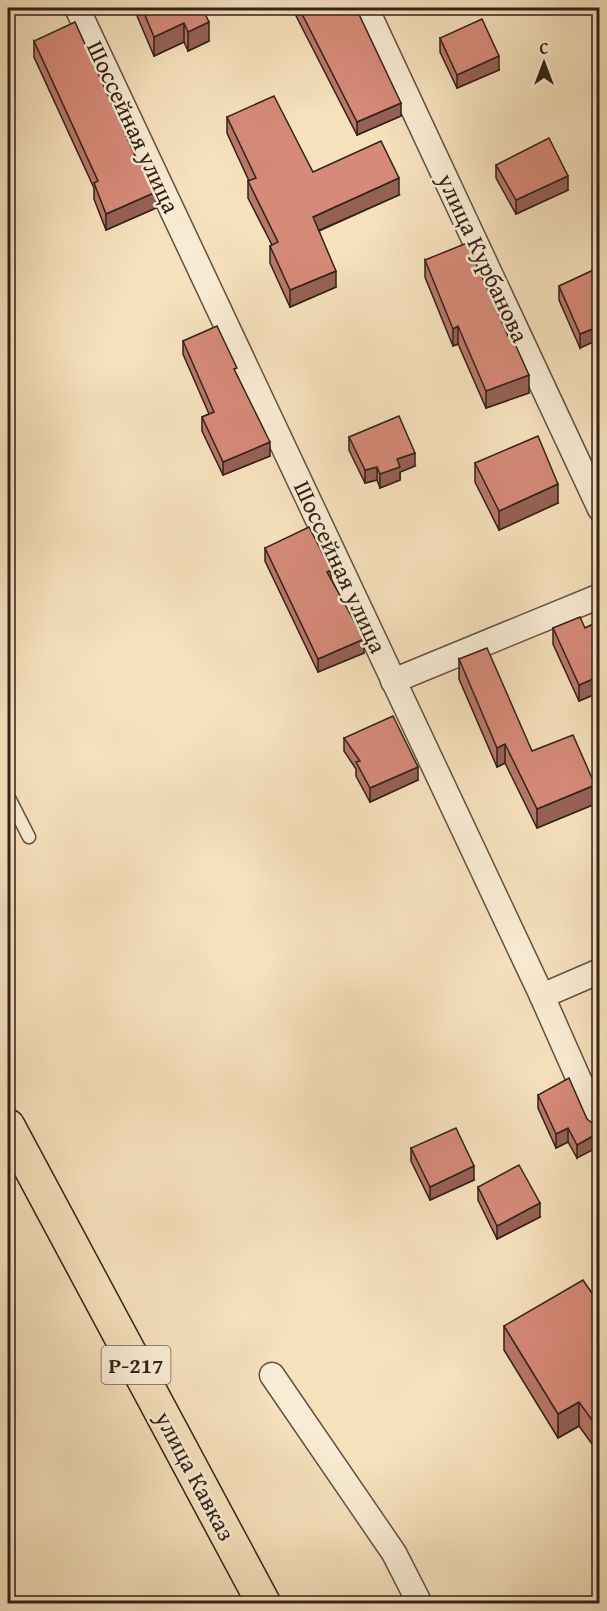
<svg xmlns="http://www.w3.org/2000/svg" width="607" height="1611" viewBox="0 0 607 1611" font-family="'Gentium Book Plus',serif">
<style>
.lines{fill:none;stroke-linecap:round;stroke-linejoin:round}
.lane-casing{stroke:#625144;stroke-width:15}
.street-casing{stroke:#625144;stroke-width:27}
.highway-casing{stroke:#31211b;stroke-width:36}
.lane{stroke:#f9ecd4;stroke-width:12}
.street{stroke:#f9ecd4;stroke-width:24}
.highway{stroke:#f6e1bd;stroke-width:33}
.wall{fill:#b87768;stroke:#31211b;stroke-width:1.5}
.shaded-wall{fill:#966155;stroke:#31211b;stroke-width:1.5}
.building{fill:#d68a79;stroke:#31211b;stroke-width:1.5}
.labels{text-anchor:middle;stroke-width:5;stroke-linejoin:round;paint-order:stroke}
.shield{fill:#f9ecd4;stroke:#6d5e52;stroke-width:1.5}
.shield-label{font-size:22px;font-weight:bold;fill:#31211b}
.street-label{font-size:24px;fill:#31211b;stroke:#f9ecd4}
</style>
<rect width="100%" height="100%" fill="#f6e1bd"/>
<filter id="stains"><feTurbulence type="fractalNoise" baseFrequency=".00333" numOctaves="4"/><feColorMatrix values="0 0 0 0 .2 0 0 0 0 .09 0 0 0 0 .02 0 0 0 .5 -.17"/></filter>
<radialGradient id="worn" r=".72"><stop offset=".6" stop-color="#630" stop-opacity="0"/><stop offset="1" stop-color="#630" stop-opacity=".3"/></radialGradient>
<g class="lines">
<defs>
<polyline id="lane" points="8,796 29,837"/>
<g id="street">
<polyline points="77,8 542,996 600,1127"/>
<polyline points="366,8 600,509"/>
<polyline points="393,681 600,596"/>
<polyline points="542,996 600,971"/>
<polyline points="272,1375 394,1553 420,1604"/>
</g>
<polyline id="highway" points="8,1126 264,1604"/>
</defs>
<use href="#lane" class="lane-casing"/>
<use href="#street" class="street-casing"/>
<use href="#highway" class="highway-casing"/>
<use href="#lane" class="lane"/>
<use href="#street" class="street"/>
<use href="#highway" class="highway"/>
</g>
<g class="wall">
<polygon points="135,8 202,8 209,41 188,51 184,42 154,56 135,11"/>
<polygon points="292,8 322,8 325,14 401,116 357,135"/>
<polygon points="440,38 499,70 457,88 440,52"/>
<polygon points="34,41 156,208 106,230 94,199 94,188 34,57"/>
<polygon points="227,117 313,172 399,195 319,231 336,287 290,307 270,263 270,246 272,245 248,198 248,181 249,181 227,133"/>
<polygon points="496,165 568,190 516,214 496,178"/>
<polygon points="425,260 529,393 486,408 458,344 453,346 425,277"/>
<polygon points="600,267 580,348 559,300 559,286"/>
<polygon points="183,341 237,375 270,456 223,475 202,431 202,417 209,414 183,354"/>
<polygon points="349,437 415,466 400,472 400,480 380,488 377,480 365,483 349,450"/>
<polygon points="475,463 558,503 499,530 475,482"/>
<polygon points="265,548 331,579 364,653 318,672 265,561"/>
<polygon points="600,621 600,692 579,701 553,644 553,628 585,628"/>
<polygon points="459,659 532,751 595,804 537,828 505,763 497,767 459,679"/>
<polygon points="344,738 418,780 370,802 356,776 356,769 344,751"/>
<polygon points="538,1095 587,1119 577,1158 568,1142 556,1148 538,1108"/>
<polygon points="411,1148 474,1180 430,1200 411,1161"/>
<polygon points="478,1187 540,1217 497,1239 478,1200"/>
<polygon points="600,1305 600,1455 579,1426 558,1438 504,1350 504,1326"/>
</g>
<g class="shaded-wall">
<polygon points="278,8 292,8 278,13"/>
<polygon points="209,22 209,41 188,51 188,32"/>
<polygon points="184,23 184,42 154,56 154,37"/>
<polygon points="499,56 499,70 457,88 457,75"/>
<polygon points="401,103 401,116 357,135 357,122"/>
<polygon points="568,176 568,190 516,214 516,200"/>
<polygon points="399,178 399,195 313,233 313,217"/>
<polygon points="156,192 156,208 106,230 106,214"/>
<polygon points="336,271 336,287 290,307 290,290"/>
<polygon points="458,326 458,344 453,346 453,329"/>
<polygon points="600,326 600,339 580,348 580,334"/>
<polygon points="529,375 529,393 486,408 486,391"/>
<polygon points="270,442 270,456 223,475 223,462"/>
<polygon points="415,453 415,466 400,472 400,480 380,488 380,474 397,459"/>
<polygon points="377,467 377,480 365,483 365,470"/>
<polygon points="558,484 558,503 499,530 499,511"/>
<polygon points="331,570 331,584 327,572"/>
<polygon points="364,639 364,653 318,672 318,659"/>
<polygon points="600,676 600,692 579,701 579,685"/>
<polygon points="505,744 505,763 497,767 497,748"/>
<polygon points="418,767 418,780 370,802 370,788"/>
<polygon points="595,785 595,804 537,828 537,809"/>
<polygon points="568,1128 568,1142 556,1148 556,1134"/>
<polygon points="600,1132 600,1146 577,1158 577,1145"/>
<polygon points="474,1166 474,1180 430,1200 430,1187"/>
<polygon points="540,1203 540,1217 497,1239 497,1226"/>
<polygon points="579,1402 579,1426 558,1438 558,1414"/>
</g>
<g class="building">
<polygon points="142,8 202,8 209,22 188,32 184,23 154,37"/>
<polygon points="299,8 322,8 325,14 339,8 356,8 401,103 357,122"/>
<polygon points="482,19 499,56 457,75 440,38"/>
<polygon points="75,22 138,162 141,161 156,192 106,214 94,183 98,181 34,41"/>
<polygon points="274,96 313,172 381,141 399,178 313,217 336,271 290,290 270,246 278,242 248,181 256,178 227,117"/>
<polygon points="549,138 568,176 516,200 496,165"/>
<polygon points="467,243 508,336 511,335 529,375 486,391 458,326 453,329 425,260"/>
<polygon points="600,267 600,326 580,334 559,286"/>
<polygon points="217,326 237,368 234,369 270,442 223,462 202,417 214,412 183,341"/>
<polygon points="399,416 415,453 397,459 400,467 380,474 377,467 365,470 349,437"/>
<polygon points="538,436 558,484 499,511 475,463"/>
<polygon points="309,527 331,570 327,572 364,639 318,659 265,548"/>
<polygon points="580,617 585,628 600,621 600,676 579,685 553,628"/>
<polygon points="487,648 532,751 573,735 595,785 537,809 505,744 497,748 459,659"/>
<polygon points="393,716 418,767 370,788 356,762 360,761 344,738"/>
<polygon points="569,1078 587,1119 600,1129 600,1132 577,1145 568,1128 556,1134 538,1095"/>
<polygon points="456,1128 474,1166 430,1187 411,1148"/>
<polygon points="519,1165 540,1203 497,1226 478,1187"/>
<polygon points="583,1280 600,1305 600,1431 579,1402 558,1414 504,1326"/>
</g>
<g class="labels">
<rect class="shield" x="101.5" y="1346" width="69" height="38" rx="4.5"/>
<g class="shield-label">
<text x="136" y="1373">Р-217</text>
</g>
<g class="street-label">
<text transform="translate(133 127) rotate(65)" y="8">Шоссейная улица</text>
<text transform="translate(483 258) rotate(65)" y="8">улица Курбанова</text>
<text transform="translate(340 567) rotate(65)" y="8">Шоссейная улица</text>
<text transform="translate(195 1476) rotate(62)" y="8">улица Кавказ</text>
</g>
</g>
<rect width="607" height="1611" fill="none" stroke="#f6e1bd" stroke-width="30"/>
<rect x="9" y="9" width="589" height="1593" fill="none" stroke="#31211b" stroke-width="3"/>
<rect x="15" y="15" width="577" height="1581" fill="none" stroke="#31211b" stroke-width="1.5"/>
<g transform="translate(544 63)" stroke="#f9ecd4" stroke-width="4.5" paint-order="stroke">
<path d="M0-4.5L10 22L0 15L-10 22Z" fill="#31211b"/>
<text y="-9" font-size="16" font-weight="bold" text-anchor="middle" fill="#31211b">С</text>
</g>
<rect width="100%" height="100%" filter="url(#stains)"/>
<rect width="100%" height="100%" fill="url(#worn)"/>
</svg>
